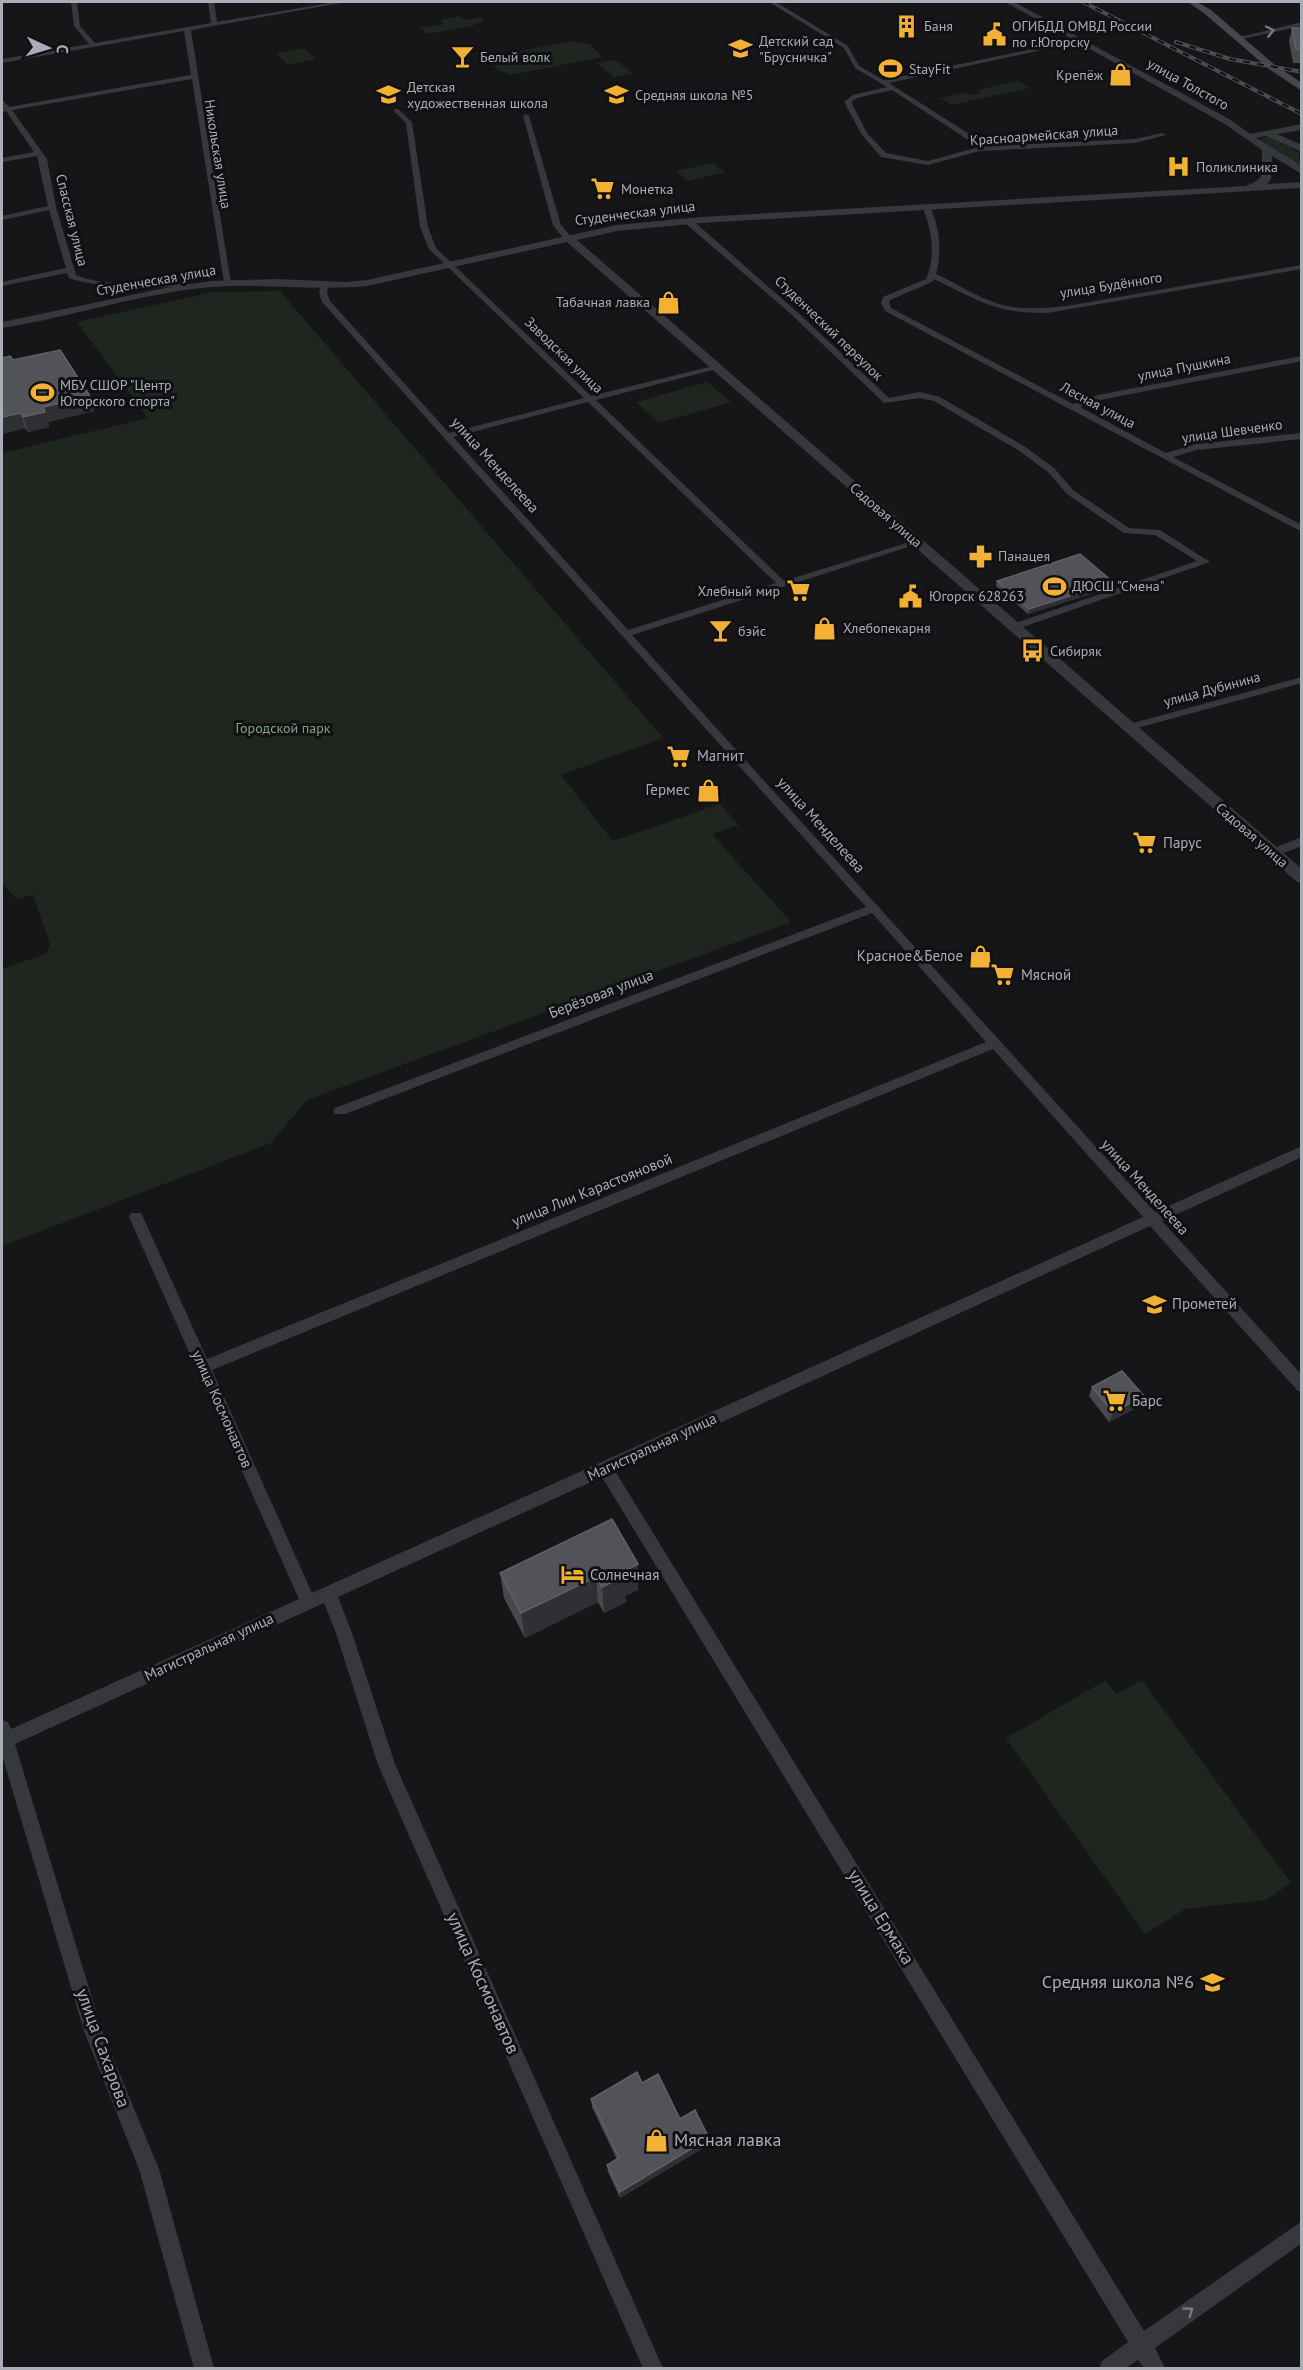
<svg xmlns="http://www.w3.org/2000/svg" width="1303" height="2370" viewBox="0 0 1303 2370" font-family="'PT Sans',sans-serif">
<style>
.green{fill:#1e261f}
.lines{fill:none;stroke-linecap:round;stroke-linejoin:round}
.minor{fill:#37383d;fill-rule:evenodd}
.tertiary{fill:#37383d;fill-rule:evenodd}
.secondary{fill:#45474d;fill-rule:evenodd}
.rail-casing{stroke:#4a4c52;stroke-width:4}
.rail{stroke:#111113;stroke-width:2;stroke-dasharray:7;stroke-linecap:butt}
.wall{fill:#47494d}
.shaded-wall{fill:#2f3033}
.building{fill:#525359;stroke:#5f6168;stroke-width:1.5}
.oneway{stroke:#757881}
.labels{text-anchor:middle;stroke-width:6;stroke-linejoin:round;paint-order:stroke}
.far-poi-label{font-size:14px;fill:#a8adb8;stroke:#111113;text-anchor:start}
.far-street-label{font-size:14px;fill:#a8adb8;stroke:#111113}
.far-park-label{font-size:14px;fill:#7fa381;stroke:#111113}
.street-label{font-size:15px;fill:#a8adb8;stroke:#111113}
.poi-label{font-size:15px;fill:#a8adb8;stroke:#111113;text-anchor:start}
.near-street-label{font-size:18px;fill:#a8adb8;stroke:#111113}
.near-poi-label{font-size:18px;fill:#a8adb8;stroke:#111113;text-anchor:end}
</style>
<rect width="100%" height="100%" fill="#161618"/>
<g class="green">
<polygon points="460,16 465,20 480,17 484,20 472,26 427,34 420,28 444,24 441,20"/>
<polygon points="573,41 591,45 602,57 511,75 497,69 492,64 493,59 500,55"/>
<polygon points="303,48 316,59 288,65 276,53"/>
<polygon points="615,60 633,73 614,77 596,63"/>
<polygon points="1018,81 1030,88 952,105 940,98 964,92 969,95 981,93 977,90"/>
<polygon points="1270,136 1301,154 1301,167 1259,140"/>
<polygon points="713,163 725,172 688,181 676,171"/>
<polygon points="280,291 663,738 561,775 613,841 720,804 739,825 712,834 791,922 307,1100 271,1143 2,1246 2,969 46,954 50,944 33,895 16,899 2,882 2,453 148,418 77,322 213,292"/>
<polygon points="707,382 731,402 659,423 636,402"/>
<polygon points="1106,1680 1116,1694 1142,1680 1291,1883 1266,1900 1185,1909 1145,1934 1006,1738"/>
</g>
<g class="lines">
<g class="minor">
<path d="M71,2H77L80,26L95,43L211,23L208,2H214L217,22L335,2H346L191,30L231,284L224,282L192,79L12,110L47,159L56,207L76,275C110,289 153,281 190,284L194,286L193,288L111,286L82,282L69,278L67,273L2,286V282L66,268L49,210L2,220V216L48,206L37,156L2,162V158L34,152L6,111L2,112L3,108L2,99L9,107L191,75L184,31L2,63V59L89,44L74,26Z"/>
<path d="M769,2H776L848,46L859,66L884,80L1080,39L1078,42L889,83L988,146L1135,139L1162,133L1166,135L1135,143L980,151L928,165L881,157L862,135L844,102L853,95L887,87L855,68L844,48ZM892,90L979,147L928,161L886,153L867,133L851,102L857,98Z"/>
<polygon points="1302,22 1302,26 1238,40 1235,38"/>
<path d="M394,109H398L412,122L428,227L436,248L591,396L717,365V369L596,400L784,581L916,540L924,542L632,635L1155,1212L1302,1146V1157L1162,1221L1302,1375V1392L1297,1390L1150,1226L615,1471L1144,2331L1302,2221V2243L1155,2348L1165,2368H1144L1138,2360L1126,2368H1099L1102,2361L1128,2342L602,1477L338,1597L352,1633L395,1764L663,2368H643L378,1765L336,1633L324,1603L15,1744L102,2031L159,2169L214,2368H194L139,2169L84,2031L2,1755V1720L8,1722L11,1729L299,1599L129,1217L131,1213H141L143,1217L207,1359L986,1042L872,913L345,1114H335L333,1111L335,1108L866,907L322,302L319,293L322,284L329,282L327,293L330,301L449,433L584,398L429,249L420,227L406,123L394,111ZM588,402L776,583L628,630L453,437ZM993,1049L1143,1217L312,1593L212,1370Z"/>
<polygon points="526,114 529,116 561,225 571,237 570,239 564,239 553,225 523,116"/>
<path d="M927,207H930C940,227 942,253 936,274C955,283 975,296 996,303C1018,311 1044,308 1067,306L1302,265V269L1047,313C997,314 977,300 934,279L932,282L890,300L889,303L891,308L1073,404L1098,395L1302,356V361L1100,400L1080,407L1166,453L1196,444L1302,433V439L1197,450L1173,457L1302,525V532L885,311L881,303L883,297L926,279C936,257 932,230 923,209Z"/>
<polygon points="685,219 691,219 795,310 889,398 920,392 940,397 1024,446 1054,468 1073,490 1129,528 1160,530 1210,562 1020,628 1012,628 1012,624 1197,561 1155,535 1124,533 1067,494 1048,472 1018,450 934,401 920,398 884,403 790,313 685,223"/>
<polygon points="1302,677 1302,683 1130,730 1125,727 1126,725"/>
<polygon points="1302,837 1302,846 1273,857 1267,853 1269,850"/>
</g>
<path class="tertiary" d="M1005,2H1014L1231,120L1250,134L1302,124V130L1277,134L1302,145V152L1266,136L1256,138L1302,166V174L1272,156L1271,179L1267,184L1302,182V188L701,223L617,231L577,240L1302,869V883L1297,882L567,242L367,286C316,291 264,283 212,287C141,293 72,317 2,328V322L160,289L211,281L276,279L346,282L367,280L562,237L567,234L571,235L617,225L701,217L1246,186C1268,178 1261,171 1262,150L1225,124Z"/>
<polygon class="secondary" points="1188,2 1197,2 1211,10 1275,65 1302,83 1302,91 1269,69 1205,14"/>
<defs>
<g id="rail">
<polyline points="1083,2 1302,114"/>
<polyline points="1176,42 1230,59 1302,72"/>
</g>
</defs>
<use href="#rail" class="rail-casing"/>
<use href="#rail" class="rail"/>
</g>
<g class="wall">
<polygon points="1292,28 1302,28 1302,63 1293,63 1289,41"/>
<polygon points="2,358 13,360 90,396 94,411 48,422 49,427 28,432 25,428 2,434"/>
<polygon points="997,581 1113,582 1112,587 1028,614 996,586"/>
<polygon points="1092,1387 1144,1396 1140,1406 1109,1422 1089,1396"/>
<polygon points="612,1519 638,1590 625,1596 626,1602 604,1613 598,1602 525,1638 504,1598 500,1573"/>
<polygon points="642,2083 680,2119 709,2138 708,2145 620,2198 608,2172 607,2165 617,2160 592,2107 591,2099"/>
</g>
<g class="shaded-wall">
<polygon points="90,396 94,411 48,422 49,427 28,432 23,417 43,407"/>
<polygon points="21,413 25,428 2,434 2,417"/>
<polygon points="1113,582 1112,587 1028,614 1029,609"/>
<polygon points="1144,1396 1140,1406 1109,1422 1113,1412"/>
<polygon points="638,1564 638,1590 625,1596 626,1602 604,1613 602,1587 623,1572"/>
<polygon points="596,1577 598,1602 525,1638 521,1613"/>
<polygon points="709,2138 708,2145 620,2198 620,2192"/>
</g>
<g class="building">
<polygon points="1292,28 1302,28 1302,50 1296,49"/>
<polygon points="60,350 90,396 43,407 45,412 23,417 21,413 2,417 2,358 10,356 13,360"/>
<polygon points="1080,554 1113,582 1029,609 997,581"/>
<polygon points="1122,1371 1144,1396 1113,1412 1092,1387"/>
<polygon points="612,1519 638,1564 623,1572 625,1576 602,1587 596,1577 521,1613 500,1573"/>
<polygon points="637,2072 642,2083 658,2074 680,2119 695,2110 709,2138 620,2192 607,2165 619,2158 591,2099"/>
</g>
<defs><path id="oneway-chevron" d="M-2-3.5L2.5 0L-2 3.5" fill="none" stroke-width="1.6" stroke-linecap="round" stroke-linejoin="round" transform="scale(1.5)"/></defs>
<g class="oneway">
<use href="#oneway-chevron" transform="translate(1270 31) rotate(-12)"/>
<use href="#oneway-chevron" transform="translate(1189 2311) rotate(-36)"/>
</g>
<defs>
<symbol id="building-bare" viewBox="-9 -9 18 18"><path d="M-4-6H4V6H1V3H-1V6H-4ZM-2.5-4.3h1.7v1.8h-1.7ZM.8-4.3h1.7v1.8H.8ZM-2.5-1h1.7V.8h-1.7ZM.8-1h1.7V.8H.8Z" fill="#f2b134" stroke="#111113" stroke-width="2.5" paint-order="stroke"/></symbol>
<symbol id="civic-bare" viewBox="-9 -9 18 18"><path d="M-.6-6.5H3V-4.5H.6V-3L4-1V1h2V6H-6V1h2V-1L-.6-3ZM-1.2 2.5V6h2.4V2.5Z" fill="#f2b134" stroke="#111113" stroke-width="2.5" paint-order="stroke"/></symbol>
<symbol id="school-bare" viewBox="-9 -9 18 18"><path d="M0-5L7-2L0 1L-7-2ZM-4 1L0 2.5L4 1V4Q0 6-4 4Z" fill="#f2b134" stroke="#111113" stroke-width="2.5" paint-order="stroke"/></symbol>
<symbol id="bar-bare" viewBox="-9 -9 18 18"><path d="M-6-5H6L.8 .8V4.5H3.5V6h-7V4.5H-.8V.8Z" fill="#f2b134" stroke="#111113" stroke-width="2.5" paint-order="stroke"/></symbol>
<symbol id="stadium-bare" viewBox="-9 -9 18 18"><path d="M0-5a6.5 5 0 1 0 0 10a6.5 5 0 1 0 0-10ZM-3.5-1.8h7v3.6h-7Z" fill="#f2b134" stroke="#111113" stroke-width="2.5" paint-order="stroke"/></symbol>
<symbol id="shop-bare" viewBox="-9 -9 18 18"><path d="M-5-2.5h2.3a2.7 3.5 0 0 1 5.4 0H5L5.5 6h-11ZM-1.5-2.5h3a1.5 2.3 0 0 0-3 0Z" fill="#f2b134" stroke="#111113" stroke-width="2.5" paint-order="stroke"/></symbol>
<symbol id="hospital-bare" viewBox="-9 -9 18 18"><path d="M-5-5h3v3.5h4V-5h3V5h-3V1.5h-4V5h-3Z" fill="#f2b134" stroke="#111113" stroke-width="2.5" paint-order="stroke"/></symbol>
<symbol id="supermarket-bare" viewBox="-9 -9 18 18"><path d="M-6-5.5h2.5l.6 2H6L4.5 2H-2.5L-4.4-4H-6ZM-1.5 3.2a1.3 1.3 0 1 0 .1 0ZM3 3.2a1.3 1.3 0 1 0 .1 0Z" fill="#f2b134" stroke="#111113" stroke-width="2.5" paint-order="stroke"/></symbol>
<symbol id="pharmacy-bare" viewBox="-9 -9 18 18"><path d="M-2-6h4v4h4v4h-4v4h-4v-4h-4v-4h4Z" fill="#f2b134" stroke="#111113" stroke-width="2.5" paint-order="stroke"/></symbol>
<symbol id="bus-bare" viewBox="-9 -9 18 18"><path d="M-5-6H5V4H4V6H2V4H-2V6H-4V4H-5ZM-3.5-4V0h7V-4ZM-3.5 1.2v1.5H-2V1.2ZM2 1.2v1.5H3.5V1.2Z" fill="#f2b134" stroke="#111113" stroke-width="2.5" paint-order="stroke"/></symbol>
<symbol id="hotel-bare" viewBox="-9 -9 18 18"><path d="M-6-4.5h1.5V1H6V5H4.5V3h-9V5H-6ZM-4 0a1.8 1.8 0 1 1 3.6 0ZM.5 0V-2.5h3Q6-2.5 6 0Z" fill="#f2b134" stroke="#111113" stroke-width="2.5" paint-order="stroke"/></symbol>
</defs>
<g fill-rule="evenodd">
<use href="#building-bare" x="890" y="10" width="33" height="33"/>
<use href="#civic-bare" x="978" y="18" width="33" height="33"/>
<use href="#school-bare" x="724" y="32" width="33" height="33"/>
<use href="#bar-bare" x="446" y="40" width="33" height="33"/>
<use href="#stadium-bare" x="874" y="52" width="33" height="33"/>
<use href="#shop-bare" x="1104" y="58" width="33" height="33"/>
<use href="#school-bare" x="372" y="78" width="33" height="33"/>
<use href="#school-bare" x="600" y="78" width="33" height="33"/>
<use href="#hospital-bare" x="1162" y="150" width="33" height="33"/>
<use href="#supermarket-bare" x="586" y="172" width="33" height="33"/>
<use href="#shop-bare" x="652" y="286" width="33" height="33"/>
<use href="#stadium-bare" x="26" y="376" width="33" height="33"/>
<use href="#pharmacy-bare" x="964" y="540" width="33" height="33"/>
<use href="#stadium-bare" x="1038" y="570" width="33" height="33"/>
<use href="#supermarket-bare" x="782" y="574" width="33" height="33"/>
<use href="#civic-bare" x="894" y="580" width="33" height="33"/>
<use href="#shop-bare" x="808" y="612" width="33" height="33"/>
<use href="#bar-bare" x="704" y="614" width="33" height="33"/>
<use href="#bus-bare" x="1016" y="634" width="33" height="33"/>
<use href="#supermarket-bare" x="662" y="740" width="33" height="33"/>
<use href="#shop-bare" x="692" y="774" width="33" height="33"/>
<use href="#supermarket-bare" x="1128" y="826" width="33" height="33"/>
<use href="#shop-bare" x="964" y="940" width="33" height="33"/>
<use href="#supermarket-bare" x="986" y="958" width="33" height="33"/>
<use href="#school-bare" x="1138" y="1288" width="33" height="33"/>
<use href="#supermarket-bare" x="1098" y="1384" width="33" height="33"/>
<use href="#hotel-bare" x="556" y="1558" width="33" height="33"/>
<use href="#school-bare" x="1196" y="1966" width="33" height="33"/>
<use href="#shop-bare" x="640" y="2124" width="33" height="33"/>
</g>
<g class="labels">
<g class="far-poi-label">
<text x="924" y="31">Баня</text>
<text x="1012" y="31">ОГИБДД ОМВД России<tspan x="1012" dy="16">по г.Югорску</tspan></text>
<text x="759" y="46">Детский сад<tspan x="759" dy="16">"Брусничка"</tspan></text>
<text x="480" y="62">Белый волк</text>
<text x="909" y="74">StayFit</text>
<text x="1103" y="80" text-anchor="end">Крепёж</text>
<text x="407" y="92">Детская<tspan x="407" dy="16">художественная школа</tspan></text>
<text x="635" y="100">Средняя школа №5</text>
<text x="1196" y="172">Поликлиника</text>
<text x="621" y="194">Монетка</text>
<text x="650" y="307" text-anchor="end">Табачная лавка</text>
<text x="60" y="390">МБУ СШОР "Центр<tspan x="60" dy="16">Югорского спорта"</tspan></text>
<text x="998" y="561">Панацея</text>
<text x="1072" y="591">ДЮСШ "Смена"</text>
<text x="780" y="596" text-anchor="end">Хлебный мир</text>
<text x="929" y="601">Югорск 628263</text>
<text x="843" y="633">Хлебопекарня</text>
<text x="738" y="636">бэйс</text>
<text x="1050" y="656">Сибиряк</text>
</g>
<g class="far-street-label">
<text transform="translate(1188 84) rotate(29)" y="5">улица Толстого</text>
<text transform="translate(1044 135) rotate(-4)" y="5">Красноармейская улица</text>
<text transform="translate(218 154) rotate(81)" y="5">Никольская улица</text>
<text transform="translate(635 213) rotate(-7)" y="5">Студенческая улица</text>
<text transform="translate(72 220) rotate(76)" y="5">Спасская улица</text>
<text transform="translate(156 280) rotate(-10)" y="5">Студенческая улица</text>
<text transform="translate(1111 285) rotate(-9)" y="5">улица Будённого</text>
<text transform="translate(829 328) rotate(44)" y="5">Студенческий переулок</text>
<text transform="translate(564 355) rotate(44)" y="5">Заводская улица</text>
<text transform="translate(1184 367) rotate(-11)" y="5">улица Пушкина</text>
<text transform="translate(1098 405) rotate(28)" y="5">Лесная улица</text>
<text transform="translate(1232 431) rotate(-8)" y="5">улица Шевченко</text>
<text transform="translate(886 515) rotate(41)" y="5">Садовая улица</text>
<text transform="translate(1212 689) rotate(-15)" y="5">улица Дубинина</text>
<text transform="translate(1252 835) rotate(41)" y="5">Садовая улица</text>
</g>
<g class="far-park-label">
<text x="283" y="733">Городской парк</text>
</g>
<g class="street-label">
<text transform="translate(495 465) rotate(48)" y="5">улица Менделеева</text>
<text transform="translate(821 825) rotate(48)" y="5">улица Менделеева</text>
<text transform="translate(601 994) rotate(-21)" y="5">Берёзовая улица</text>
<text transform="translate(1145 1187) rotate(48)" y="5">улица Менделеева</text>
<text transform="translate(592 1190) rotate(-22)" y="5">улица Лии Карастояновой</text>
<text transform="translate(222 1409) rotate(66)" y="5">улица Космонавтов</text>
<text transform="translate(652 1447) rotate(-25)" y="5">Магистральная улица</text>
<text transform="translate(209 1647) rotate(-25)" y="5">Магистральная улица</text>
</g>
<g class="poi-label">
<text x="697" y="761">Магнит</text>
<text x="690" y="795" text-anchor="end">Гермес</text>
<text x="1163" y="848">Парус</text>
<text x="963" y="961" text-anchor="end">Красное&amp;Белое</text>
<text x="1021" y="980">Мясной</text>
<text x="1172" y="1309">Прометей</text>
<text x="1132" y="1406">Барс</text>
<text x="590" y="1580">Солнечная</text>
</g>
<g class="near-street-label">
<text transform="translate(881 1917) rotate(58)" y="6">улица Ермака</text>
<text transform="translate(483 1983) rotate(66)" y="6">улица Космонавтов</text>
<text transform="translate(103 2048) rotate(70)" y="6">улица Сахарова</text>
</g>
<g class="near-poi-label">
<text x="1194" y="1988">Средняя школа №6</text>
<text x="674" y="2146" text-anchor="start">Мясная лавка</text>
</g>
</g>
<rect width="1303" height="2370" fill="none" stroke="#a8adb8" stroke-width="6"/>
<g transform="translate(48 48) rotate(94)" stroke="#111113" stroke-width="4.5" paint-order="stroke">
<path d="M0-4.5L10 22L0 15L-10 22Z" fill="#a8adb8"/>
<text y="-9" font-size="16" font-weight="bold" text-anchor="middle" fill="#a8adb8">С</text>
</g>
</svg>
